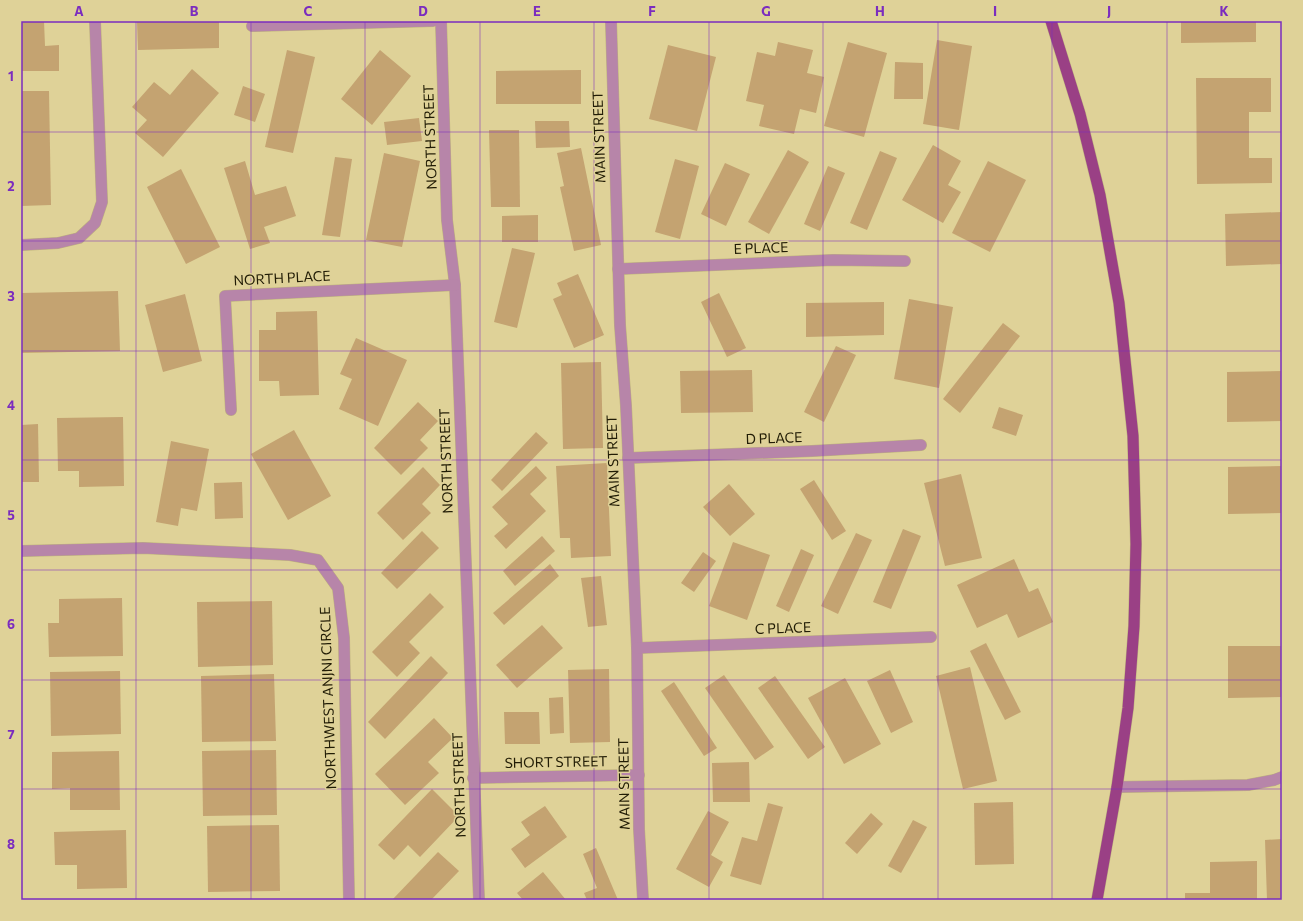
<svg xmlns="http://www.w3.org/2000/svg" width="1303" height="921" viewBox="0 0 1303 921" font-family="Commissioner,sans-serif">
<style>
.building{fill:#c4a371}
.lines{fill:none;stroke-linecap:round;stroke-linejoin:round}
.service-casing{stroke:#bdb17e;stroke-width:12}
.minor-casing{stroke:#bdb17e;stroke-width:12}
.primary-casing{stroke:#bdb17e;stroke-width:12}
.service{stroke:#b785a9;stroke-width:11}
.minor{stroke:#b785a9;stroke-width:11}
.primary{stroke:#9a4085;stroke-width:11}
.grid{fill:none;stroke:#7b2cbf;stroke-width:1;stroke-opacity:0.55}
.labels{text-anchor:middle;stroke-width:3;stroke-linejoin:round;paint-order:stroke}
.street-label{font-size:14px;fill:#211c05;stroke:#dfd298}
.neatline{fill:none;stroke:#7b2cbf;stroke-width:1.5}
.grid-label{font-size:13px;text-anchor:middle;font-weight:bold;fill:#7b2cbf}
</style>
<rect width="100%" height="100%" fill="#dfd298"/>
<g class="building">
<polygon points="21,21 44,21 45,46 59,45 59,71 21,71"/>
<polygon points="137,21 219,21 219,48 138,50"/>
<polygon points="1181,21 1256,21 1256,42 1181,43"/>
<polygon points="937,40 972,46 959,130 923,124"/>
<polygon points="778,42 813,50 807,73 824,77 816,113 800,109 794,134 759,126 764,105 746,101 757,52 775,56"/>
<polygon points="848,42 887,53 864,137 824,126"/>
<polygon points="668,45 716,57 697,131 649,119"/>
<polygon points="287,50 315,57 293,153 265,147"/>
<polygon points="380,50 411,76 372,125 341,99"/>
<polygon points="895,62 923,63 923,99 894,99"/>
<polygon points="192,69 219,93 163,157 135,133 147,120 132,107 154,82 170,95"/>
<polygon points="581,70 581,104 496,104 496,71"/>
<polygon points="1196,78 1271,78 1271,112 1249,112 1249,158 1272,158 1272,183 1197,184"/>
<polygon points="243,86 265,94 255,122 234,115"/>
<polygon points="21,91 49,91 51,205 21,206"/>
<polygon points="419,118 422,141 387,145 384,122"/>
<polygon points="535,121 569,121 570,147 536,148"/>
<polygon points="489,130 519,130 520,207 491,207"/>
<polygon points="933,145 961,161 948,185 961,192 943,223 902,200"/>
<polygon points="581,148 601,245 574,251 560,187 564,186 557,153"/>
<polygon points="788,150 809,162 769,234 748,222"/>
<polygon points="880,151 897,158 867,230 850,223"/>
<polygon points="384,153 420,161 402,247 366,240"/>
<polygon points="335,157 352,159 340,237 322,235"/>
<polygon points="675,159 699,166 680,239 655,232"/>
<polygon points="245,161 255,195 286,186 296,216 264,227 270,243 250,249 224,168"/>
<polygon points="988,161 1026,180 990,252 952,233"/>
<polygon points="725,163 750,174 726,226 701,214"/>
<polygon points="828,166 845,173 820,231 804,224"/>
<polygon points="181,169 220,247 186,264 147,187"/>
<polygon points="1282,212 1282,264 1226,266 1225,214"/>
<polygon points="538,215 538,242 502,242 502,216"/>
<polygon points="512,248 535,253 517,328 494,322"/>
<polygon points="578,274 604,335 574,348 553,299 562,295 557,283"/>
<polygon points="118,291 120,351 21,353 21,293"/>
<polygon points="719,293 746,348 727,357 701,302"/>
<polygon points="185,294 202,361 163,372 145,305"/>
<polygon points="909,299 953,307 939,388 894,379"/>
<polygon points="884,302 884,335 806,337 806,303"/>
<polygon points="317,311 319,395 280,396 279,381 259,381 259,330 276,330 276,312"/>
<polygon points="1003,323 1020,336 960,413 943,399"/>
<polygon points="356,338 407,360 378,426 339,409 352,379 340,374"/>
<polygon points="836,346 856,355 824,422 804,412"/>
<polygon points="601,362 603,448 563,449 561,363"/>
<polygon points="752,370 753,412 681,413 680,371"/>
<polygon points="1282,371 1282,421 1227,422 1227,372"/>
<polygon points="418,402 438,421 420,440 428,448 401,475 374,448"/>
<polygon points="999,407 1023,415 1016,436 992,428"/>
<polygon points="123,417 124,486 79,487 79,471 58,471 57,418"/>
<polygon points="38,424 39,482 21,482 21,425"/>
<polygon points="294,430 331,496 288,520 251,454"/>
<polygon points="536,432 548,443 502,491 491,480"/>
<polygon points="171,441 209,449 197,511 181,508 178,526 156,522"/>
<polygon points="607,463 611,556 571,558 570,538 560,538 556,466"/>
<polygon points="536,466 547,478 530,494 546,511 506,549 494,536 508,524 492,507"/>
<polygon points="1282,466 1282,513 1228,514 1228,467"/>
<polygon points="423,467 440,485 422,504 431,513 403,540 377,513"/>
<polygon points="961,474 982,558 945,566 924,483"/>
<polygon points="814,480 846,531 832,540 800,489"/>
<polygon points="242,482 243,518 215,519 214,483"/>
<polygon points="729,484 755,514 730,536 703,507"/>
<polygon points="903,529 921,536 891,609 873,602"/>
<polygon points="422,531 439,548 397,589 381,573"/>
<polygon points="856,533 872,540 838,614 821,606"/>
<polygon points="542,536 555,551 515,586 503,571"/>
<polygon points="733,542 770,555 747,620 709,606"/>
<polygon points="801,549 814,555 789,612 776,606"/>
<polygon points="703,552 716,561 694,592 681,583"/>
<polygon points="1014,559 1029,592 1038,588 1053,622 1018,638 1007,614 977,628 957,585"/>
<polygon points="550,564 559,576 504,625 493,613"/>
<polygon points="601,576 607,625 588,627 581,578"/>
<polygon points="430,593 444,607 409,642 420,653 397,677 372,652"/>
<polygon points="122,598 123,656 49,657 48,623 59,623 59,599"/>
<polygon points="272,601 273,665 198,667 197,602"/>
<polygon points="542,625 563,648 517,688 496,665"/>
<polygon points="986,643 1021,712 1005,720 970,651"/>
<polygon points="1228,646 1282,646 1282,697 1228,698"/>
<polygon points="431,656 448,673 385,739 368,722"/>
<polygon points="970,667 997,781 963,789 936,676"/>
<polygon points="609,669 610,742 570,743 568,670"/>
<polygon points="890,670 913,722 891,733 867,681"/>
<polygon points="120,671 121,734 51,736 50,672"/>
<polygon points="274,674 276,741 202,742 201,676"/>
<polygon points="724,675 774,747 755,760 705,688"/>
<polygon points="775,676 825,747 808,759 758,688"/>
<polygon points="845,678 881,744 844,764 808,698"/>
<polygon points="674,682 717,748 704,756 661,691"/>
<polygon points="563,697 564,733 550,734 549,698"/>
<polygon points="504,712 539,712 540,744 505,744"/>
<polygon points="434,718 453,738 428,762 439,773 405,805 375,774"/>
<polygon points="276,750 277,815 203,816 202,751"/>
<polygon points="119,751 120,810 70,810 70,788 52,789 52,752"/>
<polygon points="749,762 750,802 713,802 712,763"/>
<polygon points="432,789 459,816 420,857 408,845 394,860 378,845"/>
<polygon points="1013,802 1014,864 975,865 974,803"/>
<polygon points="768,803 783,807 761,885 730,876 742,837 757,841"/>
<polygon points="545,806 567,837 525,868 511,849 530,835 521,822"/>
<polygon points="708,811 729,822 711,855 723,862 709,887 676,869"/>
<polygon points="871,813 883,824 857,854 845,843"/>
<polygon points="913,820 927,827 901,873 888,866"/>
<polygon points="279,825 280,891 208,892 207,826"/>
<polygon points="126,830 127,888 77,889 77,865 55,865 54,832"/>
<polygon points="1282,839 1282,900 1267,900 1265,840"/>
<polygon points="596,848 618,900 587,900 584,893 597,888 583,854"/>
<polygon points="438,852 459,871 431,900 392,900"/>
<polygon points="1257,861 1257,900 1185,900 1185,893 1210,893 1210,862"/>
<polygon points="543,872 566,900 523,900 517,893"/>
</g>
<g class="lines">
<defs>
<g id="service">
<polyline points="441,21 447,220 455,285 479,900"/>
<polyline points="611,21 620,325 626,406 637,648 639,829 643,900"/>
<polyline points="252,26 433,21"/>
<polyline points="618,269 833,260 905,261"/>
<polyline points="231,410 225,296 455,285"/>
<polyline points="628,458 812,451 921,445"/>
<polyline points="637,648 931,637"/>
<polyline points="473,778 639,775"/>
</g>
<g id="minor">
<polyline points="21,245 58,243 79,238 95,223 102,202 95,21"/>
<polyline points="21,551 143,548 290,555 318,560 338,588 344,638 349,900"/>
<polyline points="1117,787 1248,785 1274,780 1282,777"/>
</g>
<polyline id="primary" points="1051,21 1080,114 1100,195 1119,303 1133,436 1136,544 1134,626 1128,708 1117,787 1097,900"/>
</defs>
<use href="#service" class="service-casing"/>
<use href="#minor" class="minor-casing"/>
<use href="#primary" class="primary-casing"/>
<use href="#service" class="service"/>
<use href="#minor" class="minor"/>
<use href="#primary" class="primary"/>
</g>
<path class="grid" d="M136,21V900M251,21V900M365,21V900M480,21V900M594,21V900M709,21V900M823,21V900M938,21V900M1052,21V900M1167,21V900M21,132H1282M21,241H1282M21,351H1282M21,460H1282M21,570H1282M21,680H1282M21,789H1282"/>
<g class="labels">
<g class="street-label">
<text transform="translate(430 137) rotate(-92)" y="5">NORTH STREET</text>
<text transform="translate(599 137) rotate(-92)" y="5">MAIN STREET</text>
<text transform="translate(761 248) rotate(-2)" y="5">E PLACE</text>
<text transform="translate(282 278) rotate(-3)" y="5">NORTH PLACE</text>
<text transform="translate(774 438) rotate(-2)" y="5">D PLACE</text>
<text transform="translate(446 461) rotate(-92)" y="5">NORTH STREET</text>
<text transform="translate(613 461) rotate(-92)" y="5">MAIN STREET</text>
<text transform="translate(783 628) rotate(-2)" y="5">C PLACE</text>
<text transform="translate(328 698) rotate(-92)" y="5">NORTHWEST ANJNI CIRCLE</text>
<text transform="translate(556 762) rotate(-1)" y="5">SHORT STREET</text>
<text transform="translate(624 784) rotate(-91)" y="5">MAIN STREET</text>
<text transform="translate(459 785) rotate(-92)" y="5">NORTH STREET</text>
</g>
</g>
<rect width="1303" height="921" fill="none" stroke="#dfd298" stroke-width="44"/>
<rect x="22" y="22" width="1259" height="877" class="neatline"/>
<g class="grid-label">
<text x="79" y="16">A</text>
<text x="194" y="16">B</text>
<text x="308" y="16">C</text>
<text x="423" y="16">D</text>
<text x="537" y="16">E</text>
<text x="652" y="16">F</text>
<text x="766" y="16">G</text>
<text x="880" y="16">H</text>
<text x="995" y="16">I</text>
<text x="1109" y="16">J</text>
<text x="1224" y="16">K</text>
<text x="11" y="81">1</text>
<text x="11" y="191">2</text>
<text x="11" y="301">3</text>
<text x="11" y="410">4</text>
<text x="11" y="520">5</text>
<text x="11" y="629">6</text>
<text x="11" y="739">7</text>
<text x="11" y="849">8</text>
</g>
</svg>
